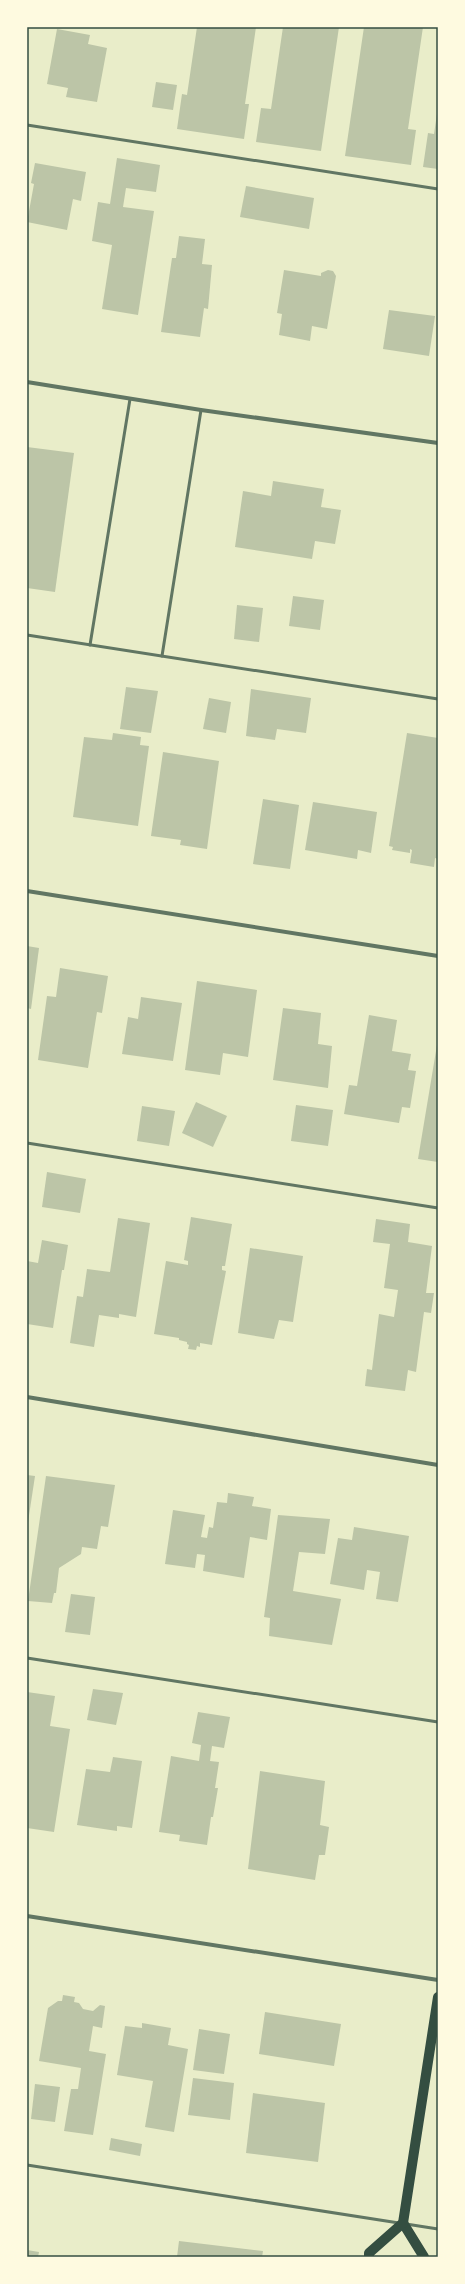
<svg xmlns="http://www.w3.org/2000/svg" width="465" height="2284" viewBox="0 0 465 2284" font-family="'Roboto Condensed',sans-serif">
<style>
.building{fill:#bcc5a7}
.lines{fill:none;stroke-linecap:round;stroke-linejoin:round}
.service{stroke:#617663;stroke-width:3}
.minor{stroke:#617663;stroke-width:4}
.primary{stroke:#344e41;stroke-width:10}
.neatline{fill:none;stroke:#344e41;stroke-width:1.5}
</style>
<rect width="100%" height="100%" fill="#e9edc9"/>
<g class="building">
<polygon points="197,27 256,27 245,104 249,104 244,139 177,129 182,94 187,95"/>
<polygon points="283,27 339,27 321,151 256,142 261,108 271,109"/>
<polygon points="364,27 423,27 408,129 416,130 411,165 345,156"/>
<polygon points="57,29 90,35 88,44 107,48 97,102 66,97 68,88 47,84"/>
<polygon points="156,82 177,85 173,110 152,107"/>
<polygon points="437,114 438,114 438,169 423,167 428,133 434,134"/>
<polygon points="117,158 160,165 156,192 126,188 123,207 154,211 138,315 102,309 112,245 92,241 98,202 110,204"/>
<polygon points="35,163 86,172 81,201 73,199 67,230 27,222 34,184 31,183"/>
<polygon points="246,186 314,198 309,229 240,217"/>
<polygon points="179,236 205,239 202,264 212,265 208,309 204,308 200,337 161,332 172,258 176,258"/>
<polygon points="284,270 321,276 321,273 328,270 333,271 336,276 327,329 312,326 310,341 279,335 282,314 277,313"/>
<polygon points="389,310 435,316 429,356 383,349"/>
<polygon points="27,447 74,453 55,592 27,588"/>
<polygon points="273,481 324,489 321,507 341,510 335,544 315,541 312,559 235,547 243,491 271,496"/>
<polygon points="293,596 324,600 320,630 289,626"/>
<polygon points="237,605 263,608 259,642 234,639"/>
<polygon points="126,687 158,691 151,733 120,729"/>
<polygon points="251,689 311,698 306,733 277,729 275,740 246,736"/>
<polygon points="209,698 231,702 226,733 203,729"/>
<polygon points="113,733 141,737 140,745 149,746 138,826 73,817 84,737 112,740"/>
<polygon points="407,733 438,738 438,859 435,858 434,867 410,863 412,850 410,849 410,853 392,850 393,847 389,846"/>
<polygon points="163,752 219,761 207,849 180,845 181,840 151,836"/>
<polygon points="263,799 299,805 290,869 253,864"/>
<polygon points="313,802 377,812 371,853 358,850 357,859 305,850"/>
<polygon points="27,946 39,948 31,1009 27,1008"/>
<polygon points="60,968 108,976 102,1013 97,1012 88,1068 38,1060 47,996 56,997"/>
<polygon points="197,981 257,990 248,1057 223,1053 220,1075 185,1070"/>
<polygon points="141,997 182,1003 173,1061 122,1054 128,1017 138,1019"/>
<polygon points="283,1008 321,1013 318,1044 332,1046 328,1088 273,1080"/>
<polygon points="369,1015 397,1020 392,1051 411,1054 408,1070 416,1071 410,1108 402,1107 399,1123 344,1114 349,1085 357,1086"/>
<polygon points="437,1045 438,1045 438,1162 418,1159"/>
<polygon points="196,1102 227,1116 213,1147 182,1133"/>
<polygon points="296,1105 333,1110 328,1146 291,1141"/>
<polygon points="142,1106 175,1111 169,1146 137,1141"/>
<polygon points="47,1172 86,1179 80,1213 42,1207"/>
<polygon points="191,1217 232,1224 225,1266 222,1266 222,1270 226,1271 212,1345 200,1343 200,1347 197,1346 196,1350 188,1349 189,1345 187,1344 187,1342 179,1340 179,1338 154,1334 166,1261 188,1265 188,1261 184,1260"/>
<polygon points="118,1218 150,1223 136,1317 119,1314 119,1318 99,1315 94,1347 70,1343 77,1296 83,1297 87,1269 110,1272"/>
<polygon points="376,1219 410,1224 408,1242 432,1246 426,1293 434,1293 431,1313 424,1312 416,1372 408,1370 405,1391 365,1386 367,1369 372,1370 379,1314 394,1317 398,1290 384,1288 390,1244 373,1242"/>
<polygon points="42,1240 68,1245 64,1270 62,1270 53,1328 27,1324 27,1261 38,1263"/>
<polygon points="250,1248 303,1256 293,1322 279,1320 274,1339 238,1333"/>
<polygon points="27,1475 35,1476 28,1522 27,1522"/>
<polygon points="46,1476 115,1485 108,1527 101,1526 97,1549 82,1547 81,1554 59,1568 56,1593 54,1593 52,1603 28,1601"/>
<polygon points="228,1493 254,1497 252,1506 271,1509 267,1540 250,1537 244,1578 203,1571 205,1555 197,1554 195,1568 165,1564 173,1510 205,1515 201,1537 207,1538 209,1527 213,1528 217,1502 227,1503"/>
<polygon points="278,1515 330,1519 325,1554 299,1552 293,1591 341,1599 332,1645 269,1636 270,1618 264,1617"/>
<polygon points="354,1527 409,1536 398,1602 376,1599 380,1572 367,1570 364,1590 330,1584 338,1538 352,1540"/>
<polygon points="71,1594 95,1597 90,1635 65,1632"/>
<polygon points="93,1689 123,1693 116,1725 87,1720"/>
<polygon points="27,1692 55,1696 50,1726 70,1729 54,1832 27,1828"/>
<polygon points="198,1712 230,1717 224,1748 212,1746 210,1761 219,1762 215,1788 218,1788 213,1817 211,1817 207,1845 179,1841 180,1835 159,1832 171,1756 199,1761 201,1745 192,1743"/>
<polygon points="113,1757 142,1761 132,1828 117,1826 117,1831 77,1825 86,1769 110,1772"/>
<polygon points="260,1771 325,1781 320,1825 329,1827 325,1855 319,1855 315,1880 248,1869"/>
<polygon points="63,1995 75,1997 74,2002 79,2003 83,2009 93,2011 100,2005 105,2006 102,2028 93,2026 89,2051 106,2054 93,2135 64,2131 71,2089 78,2089 81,2068 39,2061 48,2008 58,2001 62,2001"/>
<polygon points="265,2012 341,2024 334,2066 259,2054"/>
<polygon points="142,2023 171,2028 168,2045 188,2049 174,2132 145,2127 153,2081 117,2075 125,2026 142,2028"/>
<polygon points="199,2029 230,2034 224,2074 193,2070"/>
<polygon points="193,2078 234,2083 230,2120 188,2115"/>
<polygon points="35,2084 60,2087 55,2122 31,2119"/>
<polygon points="253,2093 325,2103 318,2162 246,2153"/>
<polygon points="111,2138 142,2144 140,2156 109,2150"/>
<polygon points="179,2241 263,2251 262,2257 177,2257"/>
<polygon points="27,2250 39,2252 38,2257 27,2257"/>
</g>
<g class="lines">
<g class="service">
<polyline points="27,125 438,189"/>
<polyline points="27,635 438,699"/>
<polyline points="90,645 130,399"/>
<polyline points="162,656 201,410"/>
<polyline points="27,1143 438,1208"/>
<polyline points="27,1658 438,1722"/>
<polyline points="27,2165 399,2223"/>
<polyline points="406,2224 438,2229"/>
</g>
<g class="minor">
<polyline points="27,382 201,410 438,443"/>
<polyline points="27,891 438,956"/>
<polyline points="27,1397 438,1465"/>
<polyline points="27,1916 438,1980"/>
</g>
<g class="primary">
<polyline points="403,2223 424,2257"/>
<polyline points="369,2257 369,2253 403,2223 438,1997"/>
</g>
</g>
<rect width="465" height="2284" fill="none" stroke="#fefae0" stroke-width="56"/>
<rect x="28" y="28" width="409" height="2228" class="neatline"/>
</svg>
